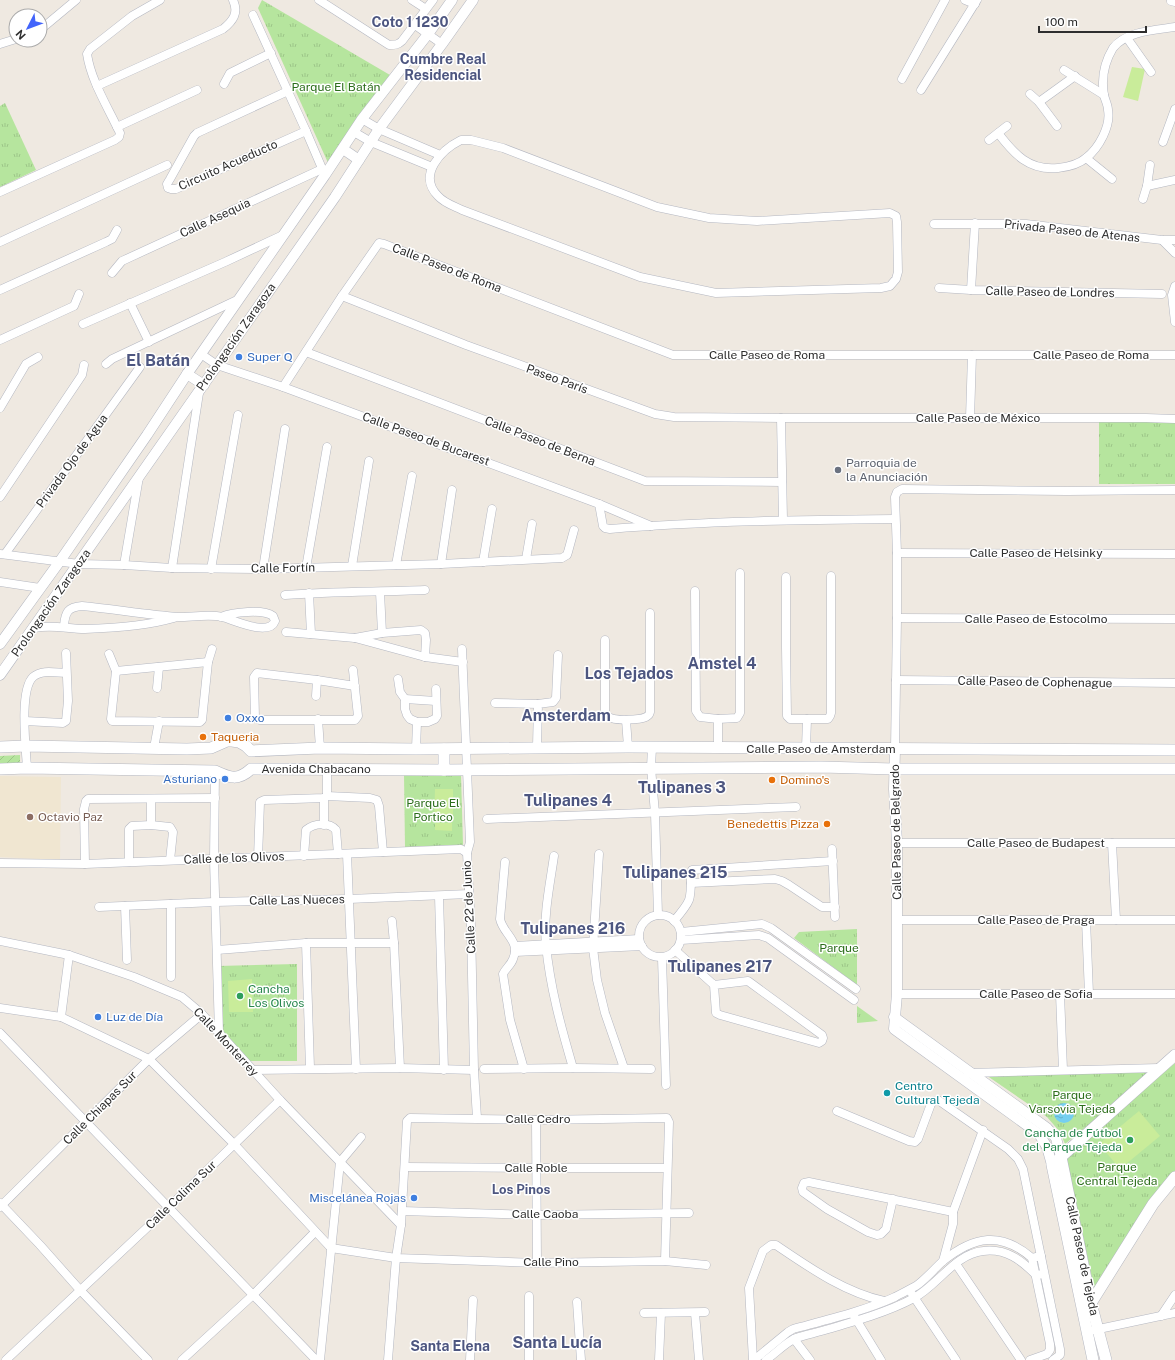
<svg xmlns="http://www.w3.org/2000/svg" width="1175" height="1360" viewBox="0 0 1175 1360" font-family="'Public Sans',sans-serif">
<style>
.education{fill:#f0e6d1}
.grass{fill:url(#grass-tufts)}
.garden{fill:url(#garden-furrows)}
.pitch{fill:#c9ec9a}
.water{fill:url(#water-ripples)}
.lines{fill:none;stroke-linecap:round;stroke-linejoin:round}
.minor-casing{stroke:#b4b7c1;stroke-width:9}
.tertiary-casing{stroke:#b4b7c1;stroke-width:11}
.secondary-casing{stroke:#b4b7c1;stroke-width:12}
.minor{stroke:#fff;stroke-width:8}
.tertiary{stroke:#fff;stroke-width:10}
.secondary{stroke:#fff;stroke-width:11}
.shop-dot{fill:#3f7fe0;stroke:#fff;stroke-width:1.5}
.worship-dot{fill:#6b7280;stroke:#fff;stroke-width:1.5}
.food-dot{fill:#e8710a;stroke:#fff;stroke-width:1.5}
.education-dot{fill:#8d6e63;stroke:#fff;stroke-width:1.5}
.leisure-dot{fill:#2e9e5b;stroke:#fff;stroke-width:1.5}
.culture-dot{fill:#0f9aa8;stroke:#fff;stroke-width:1.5}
.labels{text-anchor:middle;stroke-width:3;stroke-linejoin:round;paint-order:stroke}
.park-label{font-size:12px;fill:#2c6e1b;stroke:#fff}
.street-label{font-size:12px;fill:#2e2e2e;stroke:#fff}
.shop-label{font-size:12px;fill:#366cbe;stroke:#fff;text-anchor:start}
.worship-label{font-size:12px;fill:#5b616d;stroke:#fff;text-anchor:start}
.food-label{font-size:12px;fill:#c56008;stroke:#fff;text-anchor:start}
.education-label{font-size:12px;fill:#785e54;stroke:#fff;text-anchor:start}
.leisure-label{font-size:12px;fill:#27864d;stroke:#fff;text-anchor:start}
.culture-label{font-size:12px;fill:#0d838f;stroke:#fff;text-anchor:start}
.neighbourhood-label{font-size:13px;font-weight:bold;fill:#4d5680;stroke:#fff}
.quarter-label{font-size:14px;font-weight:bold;fill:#4d5680;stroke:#fff}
.district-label{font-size:16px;font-weight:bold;fill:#4d5680;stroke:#fff}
</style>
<defs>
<pattern id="grass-tufts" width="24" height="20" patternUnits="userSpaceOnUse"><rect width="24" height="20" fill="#b6e59e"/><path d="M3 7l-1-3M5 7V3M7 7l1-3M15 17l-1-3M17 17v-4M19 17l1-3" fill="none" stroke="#9dc588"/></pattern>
<pattern id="garden-furrows" width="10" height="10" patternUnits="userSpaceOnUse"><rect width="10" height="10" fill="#b6e59e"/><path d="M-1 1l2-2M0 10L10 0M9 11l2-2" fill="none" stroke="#9dc588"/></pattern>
<pattern id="water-ripples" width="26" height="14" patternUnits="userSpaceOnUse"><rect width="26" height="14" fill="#75cff0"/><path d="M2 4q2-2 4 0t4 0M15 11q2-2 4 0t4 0" fill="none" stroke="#66b2ce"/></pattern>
</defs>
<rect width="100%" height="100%" fill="#efe9e1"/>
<polygon class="education" points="0,776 61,777 60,860 0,857"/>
<g class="grass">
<polygon points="262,0 390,75 329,165 258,8"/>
<polygon points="5,103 36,170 0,187 0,106"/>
<polygon points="1099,420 1175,422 1175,484 1099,484"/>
<polygon points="404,775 461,775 463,845 405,847"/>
<polygon points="857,929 857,985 794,938 799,932"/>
<polygon points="297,964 297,1061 249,1061 221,1031 218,966"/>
<polygon points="857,1006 878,1021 857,1023"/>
<polygon points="1175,1063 1175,1172 1115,1260 1094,1288 1066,1156"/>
<polygon points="1153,1072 1065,1144 1060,1132 1047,1117 983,1073"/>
</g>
<polygon class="garden" points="20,755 20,767 0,768 0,756"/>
<g class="pitch">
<polygon points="1132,67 1145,69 1138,101 1123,97"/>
<polygon points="435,789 453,789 453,821 434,822"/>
<polygon points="435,823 452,823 452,831 435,830"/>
<polygon points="252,979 253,1012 229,1012 228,981"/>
<polygon points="1139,1111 1160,1136 1120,1169 1099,1144"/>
</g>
<circle class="water" cx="1064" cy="1113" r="10"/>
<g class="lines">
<defs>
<g id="minor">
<path d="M319,0L389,45C395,45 398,45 402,41L433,0"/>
<polyline points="412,0 426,9"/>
<polyline points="965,0 975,4"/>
<polyline points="1171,1 1175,2"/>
<polyline points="253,15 306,131 324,173"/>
<polyline points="415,25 442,44"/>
<polyline points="40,30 76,0"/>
<polyline points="1127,38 1151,72"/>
<polyline points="0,44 16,39"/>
<polyline points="1064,70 1104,95"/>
<polyline points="902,79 945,0"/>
<polyline points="224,84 230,73 271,53"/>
<path d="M97,86L223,29C233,21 239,13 233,0"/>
<polyline points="921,90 977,0"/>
<polyline points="288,91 197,133 194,136 170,179 167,184 168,188 171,189 176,189 306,131"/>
<polyline points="1030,94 1039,102 1057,126"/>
<polyline points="1039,102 1075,76"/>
<polyline points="362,119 379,129 440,155"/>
<polyline points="117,127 197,90"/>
<polyline points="354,132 371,142 432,167"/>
<path d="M998,133C1014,154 1029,171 1058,168C1067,167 1079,164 1086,158C1099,148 1111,126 1108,110C1108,105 1105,100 1104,95C1101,78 1104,63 1113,48C1126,31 1156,30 1175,27"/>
<path d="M461,140H471L503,148L657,207L709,218L757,221L890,213L896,216L897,222L898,272L896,279L890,286L881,288L716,293L640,277L462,210C454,206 444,203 438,196C417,175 441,150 461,140Z"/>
<polyline points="989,140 1007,126"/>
<polyline points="1163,142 1175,109"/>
<polyline points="1086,158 1112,179"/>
<polyline points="1147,186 1175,180"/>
<path d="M0,192L115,140L119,137L120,133L117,127C106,104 91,80 87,54L90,49L132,16L160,0"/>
<polyline points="1143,199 1147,186 1150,165"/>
<polyline points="934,224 1026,224 1162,240 1175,240"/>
<polyline points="1162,240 1175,253"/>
<polyline points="0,242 167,165"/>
<polyline points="112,273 122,261 322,169"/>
<polyline points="1175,286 1172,295 1175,322"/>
<polyline points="939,288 971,290 1162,294"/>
<polyline points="0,290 106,242 112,239 117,230"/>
<polyline points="971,290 975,223"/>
<polyline points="342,296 466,345 655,414 674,417 781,418 1146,418 1175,419"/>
<polyline points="130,303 149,342"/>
<polyline points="83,324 225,262 283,235"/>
<polyline points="0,340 74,306 79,294"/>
<polyline points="306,352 645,481 782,482"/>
<polyline points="201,354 217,365 283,387 599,504 651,526"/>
<polyline points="106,364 112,359 239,299"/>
<polyline points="283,387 342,296 379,243 384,244 673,355 1175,355"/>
<polyline points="0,408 26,364 38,357"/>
<polyline points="781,418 783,520"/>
<polyline points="970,418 972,355"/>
<polyline points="0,497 82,375 84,365"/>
<path d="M599,504L603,526L605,528L610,529C705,521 800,520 895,519"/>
<polyline points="897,553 1175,554"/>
<polyline points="0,554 79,564 124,565 172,568 263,569 441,564 562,558 567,555 568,552 574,530"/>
<polyline points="5,554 140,367"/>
<polyline points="526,559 532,524"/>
<polyline points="483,562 492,509"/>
<polyline points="441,564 452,490"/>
<polyline points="124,565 139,477"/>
<polyline points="396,565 412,476"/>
<polyline points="352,566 369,461"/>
<polyline points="172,568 199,393"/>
<polyline points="306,568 327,447"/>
<polyline points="211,569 238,415"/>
<polyline points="263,569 285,429"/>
<polyline points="786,577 786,647 787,716 790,719 828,719 830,716 831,713 831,576"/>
<polyline points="0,582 40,588"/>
<polyline points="695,591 696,711 700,717 718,719 737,718 740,713 740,573"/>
<polyline points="380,592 382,633"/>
<polyline points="309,593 311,634"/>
<path d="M285,595C332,591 378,592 425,590"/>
<polyline points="897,618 1175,619"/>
<path d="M64,626C65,612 68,607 82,606C114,609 148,615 179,617C191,617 211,614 222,617C234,620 269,637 275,621L273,616C263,609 233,612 221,617"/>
<path d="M34,628C53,624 67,629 85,629C115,628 146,626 174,618"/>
<polyline points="286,632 355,638 425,657 463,662"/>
<polyline points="355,638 382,633 421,630 425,633 426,640 425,657"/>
<path d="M605,640V712C606,714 607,716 609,717C614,721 640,720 646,717C649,715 649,715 650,712V613"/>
<polyline points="462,649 470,842 467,853 471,926 474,1070 477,1118"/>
<polyline points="109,654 116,671 111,719 112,721 200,722 202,720 208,662 212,649"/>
<polyline points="353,670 358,716 355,720 260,720 255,718 254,677 257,673 317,680 355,686"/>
<polyline points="116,671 208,662"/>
<polyline points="398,679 400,692 405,699 405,709 407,715 410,719 417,722 428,722 435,719 437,716 436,689"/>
<polyline points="896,680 1175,683"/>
<polyline points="157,688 159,667"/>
<polyline points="316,696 317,680"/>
<polyline points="405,699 436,701"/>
<polyline points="495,703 538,704"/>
<polyline points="318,719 320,748"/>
<polyline points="718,719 718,748"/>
<polyline points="626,720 628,747"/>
<polyline points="25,721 63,723 66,721 68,701 66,653"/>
<polyline points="537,747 538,704 553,702 556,698 558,655"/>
<polyline points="652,747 651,768 655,813 658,915"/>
<polyline points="154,748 159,721"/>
<polyline points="806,748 807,719"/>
<polyline points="416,749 417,722"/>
<polyline points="895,749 897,618 897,553 895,497 897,492 902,489 1067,491 1175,490"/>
<path d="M27,768C26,749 19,690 33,677C42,669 56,673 66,673"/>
<polyline points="327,768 327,796"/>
<polyline points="215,771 214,860 219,1033"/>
<polyline points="151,799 151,825"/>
<polyline points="487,819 796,807"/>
<polyline points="324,825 324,798"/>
<polyline points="897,843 1175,843"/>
<polyline points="1112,843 1116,920"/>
<polyline points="832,849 835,917"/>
<polyline points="347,854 356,1069"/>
<polyline points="599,854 593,948 597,980 605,1013 624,1068"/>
<path d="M304,856L306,830C314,823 329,822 336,830L338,854"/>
<path d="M554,856C550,884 543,916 546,945C550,987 561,1027 573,1068"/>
<polyline points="258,858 260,802 264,800 324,798 327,796 370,798 377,800 379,806 383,852"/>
<polyline points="129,862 129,829 132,826 151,825 170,827 173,832 170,860"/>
<path d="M505,862L500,919C503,934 521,941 513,959C511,965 506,968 503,974L510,1020L524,1069"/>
<polyline points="0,863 85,864 461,849 467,853"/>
<polyline points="85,864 84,809 86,801 88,799 215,798"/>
<polyline points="691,883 775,879 782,881 789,885 822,907 835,907"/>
<polyline points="439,896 444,1070"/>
<polyline points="171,904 171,977"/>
<polyline points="125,906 127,960"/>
<polyline points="99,907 215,902 349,899 469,894"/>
<circle cx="660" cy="936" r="21"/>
<polyline points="897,920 1175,920"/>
<polyline points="1086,920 1089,994"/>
<polyline points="392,921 394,943 400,1068"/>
<path d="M674,921C692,900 691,900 691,873L692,870L833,861"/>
<polyline points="681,932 762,924 771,928 856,989"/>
<polyline points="681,940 759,935 768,938 854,1000"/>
<polyline points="0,941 69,955 134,977 182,997 202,1014 280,1100 401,1225"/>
<polyline points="306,943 310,1068"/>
<polyline points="515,946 639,939"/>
<polyline points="217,950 306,943 394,943"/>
<polyline points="675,950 714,985 716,1013 720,1015 819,1043 822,1041 823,1038 822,1035 748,981 714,985"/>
<polyline points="515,952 642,946"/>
<polyline points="662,958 666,1085"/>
<polyline points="897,994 1175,994"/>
<polyline points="1060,994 1063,1070"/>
<polyline points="0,1008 61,1017 149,1059 234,1144 331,1248"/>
<polyline points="61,1017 69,955"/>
<polyline points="0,1033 316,1360"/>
<polyline points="484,1069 573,1068 651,1069"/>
<polyline points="251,1070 400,1068 474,1070"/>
<polyline points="968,1073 1159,1068"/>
<polyline points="837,1111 909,1141 915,1142 918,1139 931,1104 934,1101 938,1100 1008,1149 1018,1159 1023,1169 1060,1349 1060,1355 1053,1360"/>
<polyline points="536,1120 537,1263"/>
<polyline points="405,1167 537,1168 667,1168"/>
<polyline points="893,1199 886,1229 881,1234 877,1235 868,1232 827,1209 803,1192 802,1188 804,1183 809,1182 953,1212"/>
<polyline points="0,1203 40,1245 80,1290 148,1360"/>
<polyline points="0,1207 149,1059 202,1014"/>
<polyline points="402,1211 536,1215 689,1213"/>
<polyline points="331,1248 396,1258 537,1263 665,1261 706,1265"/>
<polyline points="943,1261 953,1224 953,1212 983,1130"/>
<polyline points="956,1264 1021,1360"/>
<polyline points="912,1294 956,1360"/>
<polyline points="577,1302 581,1360"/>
<polyline points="644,1313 705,1312"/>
<polyline points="695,1313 699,1360"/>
<polyline points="854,1316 881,1360"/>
<polyline points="1161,1316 1175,1295"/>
<polyline points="1094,1330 1175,1313"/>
<polyline points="794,1339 810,1360"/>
<polyline points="6,1360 169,1207 280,1100"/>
<polyline points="182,1360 253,1295 315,1232"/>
<polyline points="320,1360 340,1162 361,1137"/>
<polyline points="388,1360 396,1258 401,1225 407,1121 410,1118 536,1120 667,1118 669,1122 665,1261"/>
<polyline points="470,1360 473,1300"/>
<polyline points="529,1360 529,1296"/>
<polyline points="659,1360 661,1313"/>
<path d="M753,1360L749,1288L763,1251L771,1245H776C810,1268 844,1292 884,1301"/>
<path d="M754,1360L788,1332L793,1329C826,1320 864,1311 895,1297C902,1293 909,1290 916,1286C926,1279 934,1269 943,1261C974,1236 1001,1231 1032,1258L1041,1256"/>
<path d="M766,1360C775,1354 786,1342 796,1338C805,1335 815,1333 825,1330C853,1322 888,1312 914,1298C938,1285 955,1254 983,1251C1006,1248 1021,1260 1036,1275L1044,1274"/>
<polyline points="1030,1360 1047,1354 1050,1350 1050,1344 1032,1258"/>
</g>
<g id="tertiary">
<polyline points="343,149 359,160"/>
<polyline points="187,374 204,385"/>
<polyline points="0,644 60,561 147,435 187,374 325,175 362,119 428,34 452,0"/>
<polyline points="0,675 335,197 379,129 442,44 473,0"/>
<polyline points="895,749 894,789 897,843 897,994 894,1029 1039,1134 1047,1147 1052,1165"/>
<polyline points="894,1017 1047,1128 1056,1138 1061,1157"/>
</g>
<g id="secondary">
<polyline points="0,747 26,746 187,749 211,748 227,741 232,741 239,742 246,746 251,751 320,748 416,749 628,747 1175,750"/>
<polyline points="444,749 444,770"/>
<path d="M0,769L27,768L215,771C230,778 238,781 251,769L444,770L821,767L894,769H1175"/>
<polyline points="1061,1157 1091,1303 1106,1360"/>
<polyline points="1087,1304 1091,1303 1153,1204 1175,1177"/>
<polyline points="1093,1360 1052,1165 1175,1055"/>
</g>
</defs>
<use href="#minor" class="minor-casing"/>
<use href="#tertiary" class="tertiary-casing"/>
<use href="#secondary" class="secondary-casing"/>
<use href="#minor" class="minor"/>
<use href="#tertiary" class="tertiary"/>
<use href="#secondary" class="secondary"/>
</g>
<g class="shop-dot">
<circle cx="239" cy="357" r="4"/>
<circle cx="228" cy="718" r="4"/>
<circle cx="225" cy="779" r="4"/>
<circle cx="98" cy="1017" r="4"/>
<circle cx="414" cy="1198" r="4"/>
</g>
<circle class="worship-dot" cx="838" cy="470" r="4"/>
<g class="food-dot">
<circle cx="203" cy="737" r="4"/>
<circle cx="772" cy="780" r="4"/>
<circle cx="827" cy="824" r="4"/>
</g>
<circle class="education-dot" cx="30" cy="817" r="4"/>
<g class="leisure-dot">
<circle cx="240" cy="996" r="4"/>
<circle cx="1130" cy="1140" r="4"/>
</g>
<circle class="culture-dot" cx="887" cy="1093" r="4"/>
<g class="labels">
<g class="park-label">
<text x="336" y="91">Parque El Batán</text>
<text x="433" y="807">Parque El<tspan x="433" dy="14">Portico</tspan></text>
<text x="839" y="952">Parque</text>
<text x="1072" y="1099">Parque<tspan x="1072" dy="14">Varsovia Tejeda</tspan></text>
<text x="1117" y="1171">Parque<tspan x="1117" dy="14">Central Tejeda</tspan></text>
</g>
<g class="street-label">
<text transform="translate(228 165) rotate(-24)" y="4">Circuito Acueducto</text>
<text transform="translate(215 218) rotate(-25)" y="4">Calle Asequia</text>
<text transform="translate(1072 231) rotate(6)" y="4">Privada Paseo de Atenas</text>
<text transform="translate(447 268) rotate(21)" y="4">Calle Paseo de Roma</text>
<text transform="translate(1050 292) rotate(1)" y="4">Calle Paseo de Londres</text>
<text transform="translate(236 337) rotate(-55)" y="4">Prolongación Zaragoza</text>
<text x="767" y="359">Calle Paseo de Roma</text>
<text x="1091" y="359">Calle Paseo de Roma</text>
<text transform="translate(557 379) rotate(20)" y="4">Paseo París</text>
<text x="978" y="422">Calle Paseo de México</text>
<text transform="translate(426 439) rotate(20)" y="4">Calle Paseo de Bucarest</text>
<text transform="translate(540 441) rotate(21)" y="4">Calle Paseo de Berna</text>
<text transform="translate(72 461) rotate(-54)" y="4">Privada Ojo de Agua</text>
<text x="1036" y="557">Calle Paseo de Helsinky</text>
<text transform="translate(283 568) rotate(-1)" y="4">Calle Fortín</text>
<text transform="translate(51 603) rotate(-55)" y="4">Prolongación Zaragoza</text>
<text x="1036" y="623">Calle Paseo de Estocolmo</text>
<text transform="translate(1035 682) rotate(1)" y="4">Calle Paseo de Cophenague</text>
<text x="821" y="753">Calle Paseo de Amsterdam</text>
<text x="316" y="773">Avenida Chabacano</text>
<text transform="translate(896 832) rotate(-91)" y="4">Calle Paseo de Belgrado</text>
<text x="1036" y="847">Calle Paseo de Budapest</text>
<text transform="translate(234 858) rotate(-2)" y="4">Calle de los Olivos</text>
<text transform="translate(297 900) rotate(-1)" y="4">Calle Las Nueces</text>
<text transform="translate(469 907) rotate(-93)" y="4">Calle 22 de Junio</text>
<text x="1036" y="924">Calle Paseo de Praga</text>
<text x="1036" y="998">Calle Paseo de Sofia</text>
<text transform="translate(226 1042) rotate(47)" y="4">Calle Monterrey</text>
<text transform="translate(100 1108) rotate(-45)" y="4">Calle Chiapas Sur</text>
<text x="538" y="1123">Calle Cedro</text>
<text x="536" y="1172">Calle Roble</text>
<text transform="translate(181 1195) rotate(-44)" y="4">Calle Colima Sur</text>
<text x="545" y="1218">Calle Caoba</text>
<text transform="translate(1082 1256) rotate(78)" y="4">Calle Paseo de Tejeda</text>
<text x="551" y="1266">Calle Pino</text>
</g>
<g class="shop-label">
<text x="247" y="361">Super Q</text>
<text x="236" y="722">Oxxo</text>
<text x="217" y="783" text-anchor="end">Asturiano</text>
<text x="106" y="1021">Luz de Día</text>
<text x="406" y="1202" text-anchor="end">Miscelánea Rojas</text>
</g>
<g class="worship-label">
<text x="846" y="467">Parroquia de<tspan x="846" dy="14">la Anunciación</tspan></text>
</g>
<g class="food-label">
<text x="211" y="741">Taqueria</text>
<text x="780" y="784">Domino's</text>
<text x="819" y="828" text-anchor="end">Benedettis Pizza</text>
</g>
<g class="education-label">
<text x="38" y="821">Octavio Paz</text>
</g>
<g class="leisure-label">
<text x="248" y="993">Cancha<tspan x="248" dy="14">Los Olivos</tspan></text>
<text x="1122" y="1137" text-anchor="end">Cancha de Fútbol<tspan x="1122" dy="14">del Parque Tejeda</tspan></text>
</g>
<g class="culture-label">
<text x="895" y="1090">Centro<tspan x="895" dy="14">Cultural Tejeda</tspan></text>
</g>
<g class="neighbourhood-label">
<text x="521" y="1194">Los Pinos</text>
</g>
<g class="quarter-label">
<text x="410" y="27">Coto 1 1230</text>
<text x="443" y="64">Cumbre Real<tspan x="443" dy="16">Residencial</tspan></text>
<text x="450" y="1351">Santa Elena</text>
</g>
<g class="district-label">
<text x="158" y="366">El Batán</text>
<text x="722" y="669">Amstel 4</text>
<text x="629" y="679">Los Tejados</text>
<text x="566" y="721">Amsterdam</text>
<text x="682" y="793">Tulipanes 3</text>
<text x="568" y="806">Tulipanes 4</text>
<text x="675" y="878">Tulipanes 215</text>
<text x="573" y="934">Tulipanes 216</text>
<text x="720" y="972">Tulipanes 217</text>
<text x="557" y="1348">Santa Lucía</text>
</g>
</g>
<g transform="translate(28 28) rotate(228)"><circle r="19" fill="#ffffff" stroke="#ababab"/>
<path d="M0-3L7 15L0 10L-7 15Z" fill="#4264fb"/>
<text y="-6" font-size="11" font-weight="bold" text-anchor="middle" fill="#2e2e2e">N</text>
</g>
<path d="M1039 26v6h107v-6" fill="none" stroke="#2e2e2e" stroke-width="2"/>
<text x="1045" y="26" font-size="12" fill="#2e2e2e" stroke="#ffffff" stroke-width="3" paint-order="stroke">100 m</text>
</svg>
